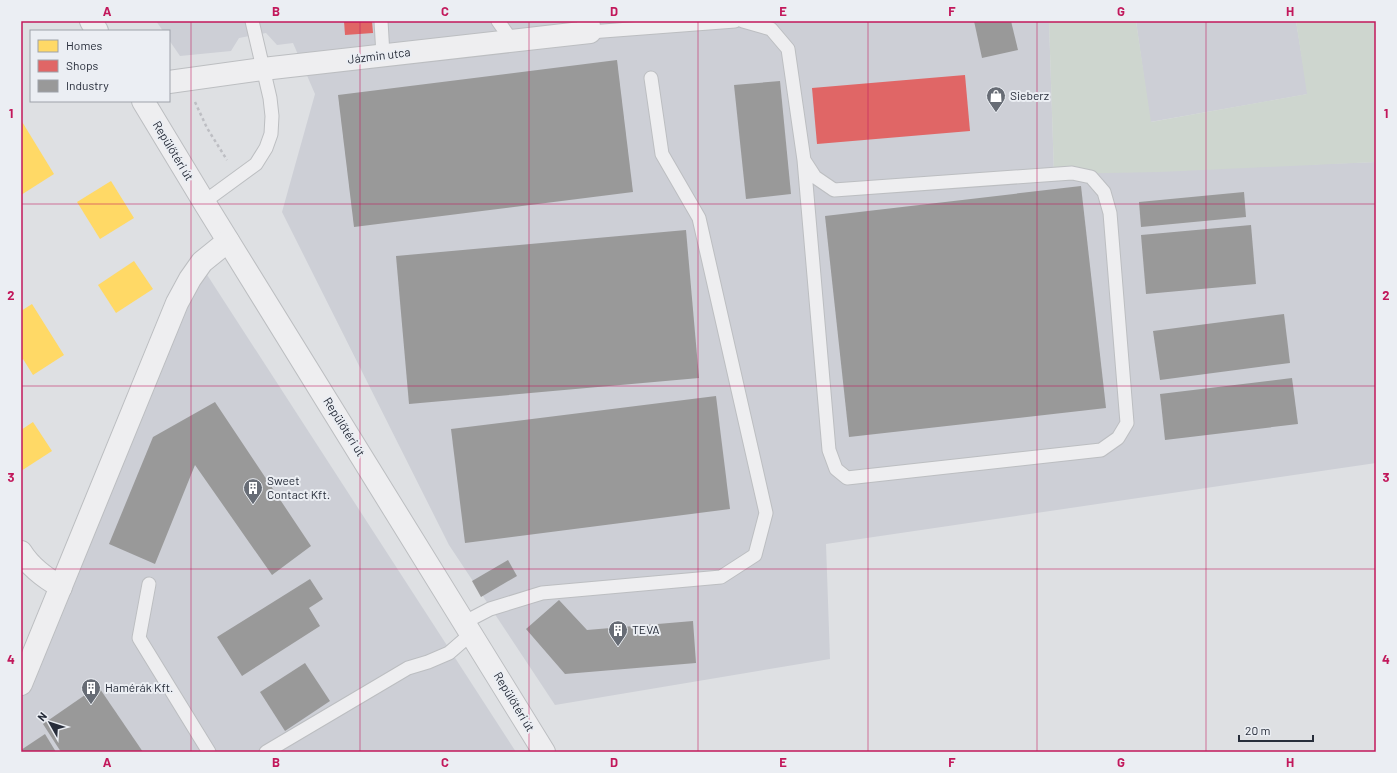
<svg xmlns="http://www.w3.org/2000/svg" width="1397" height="773" viewBox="0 0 1397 773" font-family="Barlow,sans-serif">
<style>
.built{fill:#cdcfd6}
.green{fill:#ced6cf}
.homes{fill:#ffd966}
.shops{fill:#e06666}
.industry{fill:#999}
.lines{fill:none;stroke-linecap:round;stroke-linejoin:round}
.service-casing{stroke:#bcbec1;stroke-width:15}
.minor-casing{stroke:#bcbec1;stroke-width:24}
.path{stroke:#bdbec3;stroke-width:2.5;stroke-dasharray:3 3;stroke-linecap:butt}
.service{stroke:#eeeef0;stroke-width:13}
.minor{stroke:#eeeef0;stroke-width:22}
.grid{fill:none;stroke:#c2185b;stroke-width:1;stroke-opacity:0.55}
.labels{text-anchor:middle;stroke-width:4;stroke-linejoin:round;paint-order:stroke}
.street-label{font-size:12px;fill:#272d3a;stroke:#ebeef3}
.poi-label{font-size:12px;fill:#272d3a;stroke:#ebeef3;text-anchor:start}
.neatline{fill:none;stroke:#c2185b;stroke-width:1.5}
.grid-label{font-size:13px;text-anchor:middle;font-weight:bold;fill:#c2185b}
</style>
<rect width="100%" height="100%" fill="#dee0e3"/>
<g class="built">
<polygon points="156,21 1049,21 1054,174 1376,162 1376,463 826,544 830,659 555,705 449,545 282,212 315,94 293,43 277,45 266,33 239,38 231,51 180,56 169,40 169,31 163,31"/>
<polygon points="1136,21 1296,21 1308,94 1150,122"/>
<polygon points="202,267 516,752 21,752 21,663"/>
</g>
<polygon class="green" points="1049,21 1136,21 1151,122 1307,94 1296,21 1376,21 1376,162 1160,172 1054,174"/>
<g class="homes">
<polygon points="21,120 54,174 21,195"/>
<polygon points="111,181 134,218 100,239 77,202"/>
<polygon points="134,261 153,289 116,313 98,285"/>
<polygon points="32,304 64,355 33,375 23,359 21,361 21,311"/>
<polygon points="33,422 52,451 21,471 21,430"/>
</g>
<g class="shops">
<polygon points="344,21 372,21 373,33 345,35"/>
<polygon points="965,75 970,131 817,144 812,88"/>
</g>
<g class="industry">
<polygon points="974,21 1011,21 1018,50 982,58"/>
<polygon points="617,60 633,192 354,227 338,95"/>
<polygon points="780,81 791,194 746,199 734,85"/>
<polygon points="1081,186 1106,408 849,437 825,216"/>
<polygon points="1244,192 1246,217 1141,227 1139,202"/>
<polygon points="1251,225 1256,284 1146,294 1141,235"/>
<polygon points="686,230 699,378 409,404 396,256"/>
<polygon points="1284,314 1290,363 1160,380 1153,331"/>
<polygon points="1292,378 1298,424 1165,440 1160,394"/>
<polygon points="716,396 730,509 465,543 451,429"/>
<polygon points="215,402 311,546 272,575 195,465 155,564 109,544 153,437"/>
<polygon points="508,560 517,576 481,597 472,581"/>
<polygon points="310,579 323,599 309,608 320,626 242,676 217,637"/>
<polygon points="559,600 587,630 693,621 696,663 565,674 526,629"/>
<polygon points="305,663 330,701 285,731 260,692"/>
<polygon points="98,686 143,752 61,752 43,724"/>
<polygon points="45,734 56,752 21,752 21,750"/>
</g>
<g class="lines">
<defs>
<g id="service">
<polyline points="381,21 383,55"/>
<polyline points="498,21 512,41"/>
<polyline points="743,21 771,29 788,49 804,160 829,450 836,469 847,478 1101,450 1118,438 1127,423 1110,213 1104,192 1091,177 1072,173 834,190 815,177 804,160"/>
<polyline points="590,32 735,21"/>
<polyline points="204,202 256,164 266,148 271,134 272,116 270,98 252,21"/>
<polyline points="149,584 139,638 209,752"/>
<polyline points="465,622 490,609 542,593 721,577 755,555 766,513 699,218 662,154 651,78"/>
<polyline points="266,752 408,668 428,662 449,653 472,633"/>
</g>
<g id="minor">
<polyline points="91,21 97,31"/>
<polyline points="169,82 263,69 590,32 588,21"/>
<polyline points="143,101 204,202 544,752"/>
<path d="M21,552C31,568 45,578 61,587"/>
<polyline points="21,684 177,303 190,279 202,262 228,241"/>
</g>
</defs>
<use href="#service" class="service-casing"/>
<use href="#minor" class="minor-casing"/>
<polyline class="path" points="195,102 207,128 227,160"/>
<use href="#service" class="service"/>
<use href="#minor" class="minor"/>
</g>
<path class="grid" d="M191,21V752M360,21V752M529,21V752M698,21V752M868,21V752M1037,21V752M1206,21V752M21,204H1376M21,386H1376M21,569H1376"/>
<defs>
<symbol id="shop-pin" viewBox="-11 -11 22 30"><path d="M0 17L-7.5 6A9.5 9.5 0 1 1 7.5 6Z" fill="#676c75" stroke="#ebeef3"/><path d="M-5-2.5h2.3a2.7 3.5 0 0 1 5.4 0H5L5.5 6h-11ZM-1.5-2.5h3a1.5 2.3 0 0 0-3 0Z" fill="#fff"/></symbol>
<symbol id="building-pin" viewBox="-11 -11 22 30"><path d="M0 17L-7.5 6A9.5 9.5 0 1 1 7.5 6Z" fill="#676c75" stroke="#ebeef3"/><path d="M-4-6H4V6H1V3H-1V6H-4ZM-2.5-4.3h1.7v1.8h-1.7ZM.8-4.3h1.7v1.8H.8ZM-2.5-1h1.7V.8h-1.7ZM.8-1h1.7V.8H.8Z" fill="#fff"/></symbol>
</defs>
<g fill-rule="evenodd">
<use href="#shop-pin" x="985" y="85" width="22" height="30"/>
<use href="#building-pin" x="242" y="477" width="22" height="30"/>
<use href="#building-pin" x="607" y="619" width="22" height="30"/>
<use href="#building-pin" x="80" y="677" width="22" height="30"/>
</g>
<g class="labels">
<g class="street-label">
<text transform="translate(379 56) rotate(-7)" y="4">Jázmin utca</text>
<text transform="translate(173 151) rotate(59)" y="4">Repülőtéri út</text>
<text transform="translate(344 427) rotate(58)" y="4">Repülőtéri út</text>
<text transform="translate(514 702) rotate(59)" y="4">Repülőtéri út</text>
</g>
<g class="poi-label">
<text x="1010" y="100">Sieberz</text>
<text x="267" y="485">Sweet<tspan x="267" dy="14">Contact Kft.</tspan></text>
<text x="632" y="634">TEVA</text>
<text x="105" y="692">Hamérák Kft.</text>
</g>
</g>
<rect width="1397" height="773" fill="none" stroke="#ebeef3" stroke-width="44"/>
<rect x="30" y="30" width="140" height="72" fill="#ebeef3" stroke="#9da1a9"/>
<rect x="38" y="40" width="20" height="12" fill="#ffd966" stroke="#9da1a9"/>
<text x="66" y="50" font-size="12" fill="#272d3a">Homes</text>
<rect x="38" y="60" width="20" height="12" fill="#e06666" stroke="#9da1a9"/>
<text x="66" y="70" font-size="12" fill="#272d3a">Shops</text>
<rect x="38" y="80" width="20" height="12" fill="#999999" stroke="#9da1a9"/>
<text x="66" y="90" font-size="12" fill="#272d3a">Industry</text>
<g transform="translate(50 723) rotate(309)" stroke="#ebeef3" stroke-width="3" paint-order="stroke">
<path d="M0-3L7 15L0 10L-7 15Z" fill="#272d3a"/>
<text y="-6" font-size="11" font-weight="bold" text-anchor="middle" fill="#272d3a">N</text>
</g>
<path d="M1239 735v6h74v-6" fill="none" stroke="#272d3a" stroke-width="2"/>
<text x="1245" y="735" font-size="12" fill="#272d3a" stroke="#ebeef3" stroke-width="3" paint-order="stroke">20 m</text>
<rect x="22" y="22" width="1353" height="729" class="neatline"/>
<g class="grid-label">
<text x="107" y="16">A</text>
<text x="276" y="16">B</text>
<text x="445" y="16">C</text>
<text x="614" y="16">D</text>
<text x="783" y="16">E</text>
<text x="952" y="16">F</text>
<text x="1121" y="16">G</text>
<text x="1290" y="16">H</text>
<text x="11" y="118">1</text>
<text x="1386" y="118">1</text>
<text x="11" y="300">2</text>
<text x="1386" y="300">2</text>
<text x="11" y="482">3</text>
<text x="1386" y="482">3</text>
<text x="11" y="664">4</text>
<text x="1386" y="664">4</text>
<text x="107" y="767">A</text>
<text x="276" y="767">B</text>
<text x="445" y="767">C</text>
<text x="614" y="767">D</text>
<text x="783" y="767">E</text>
<text x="952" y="767">F</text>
<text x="1121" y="767">G</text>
<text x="1290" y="767">H</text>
</g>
</svg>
